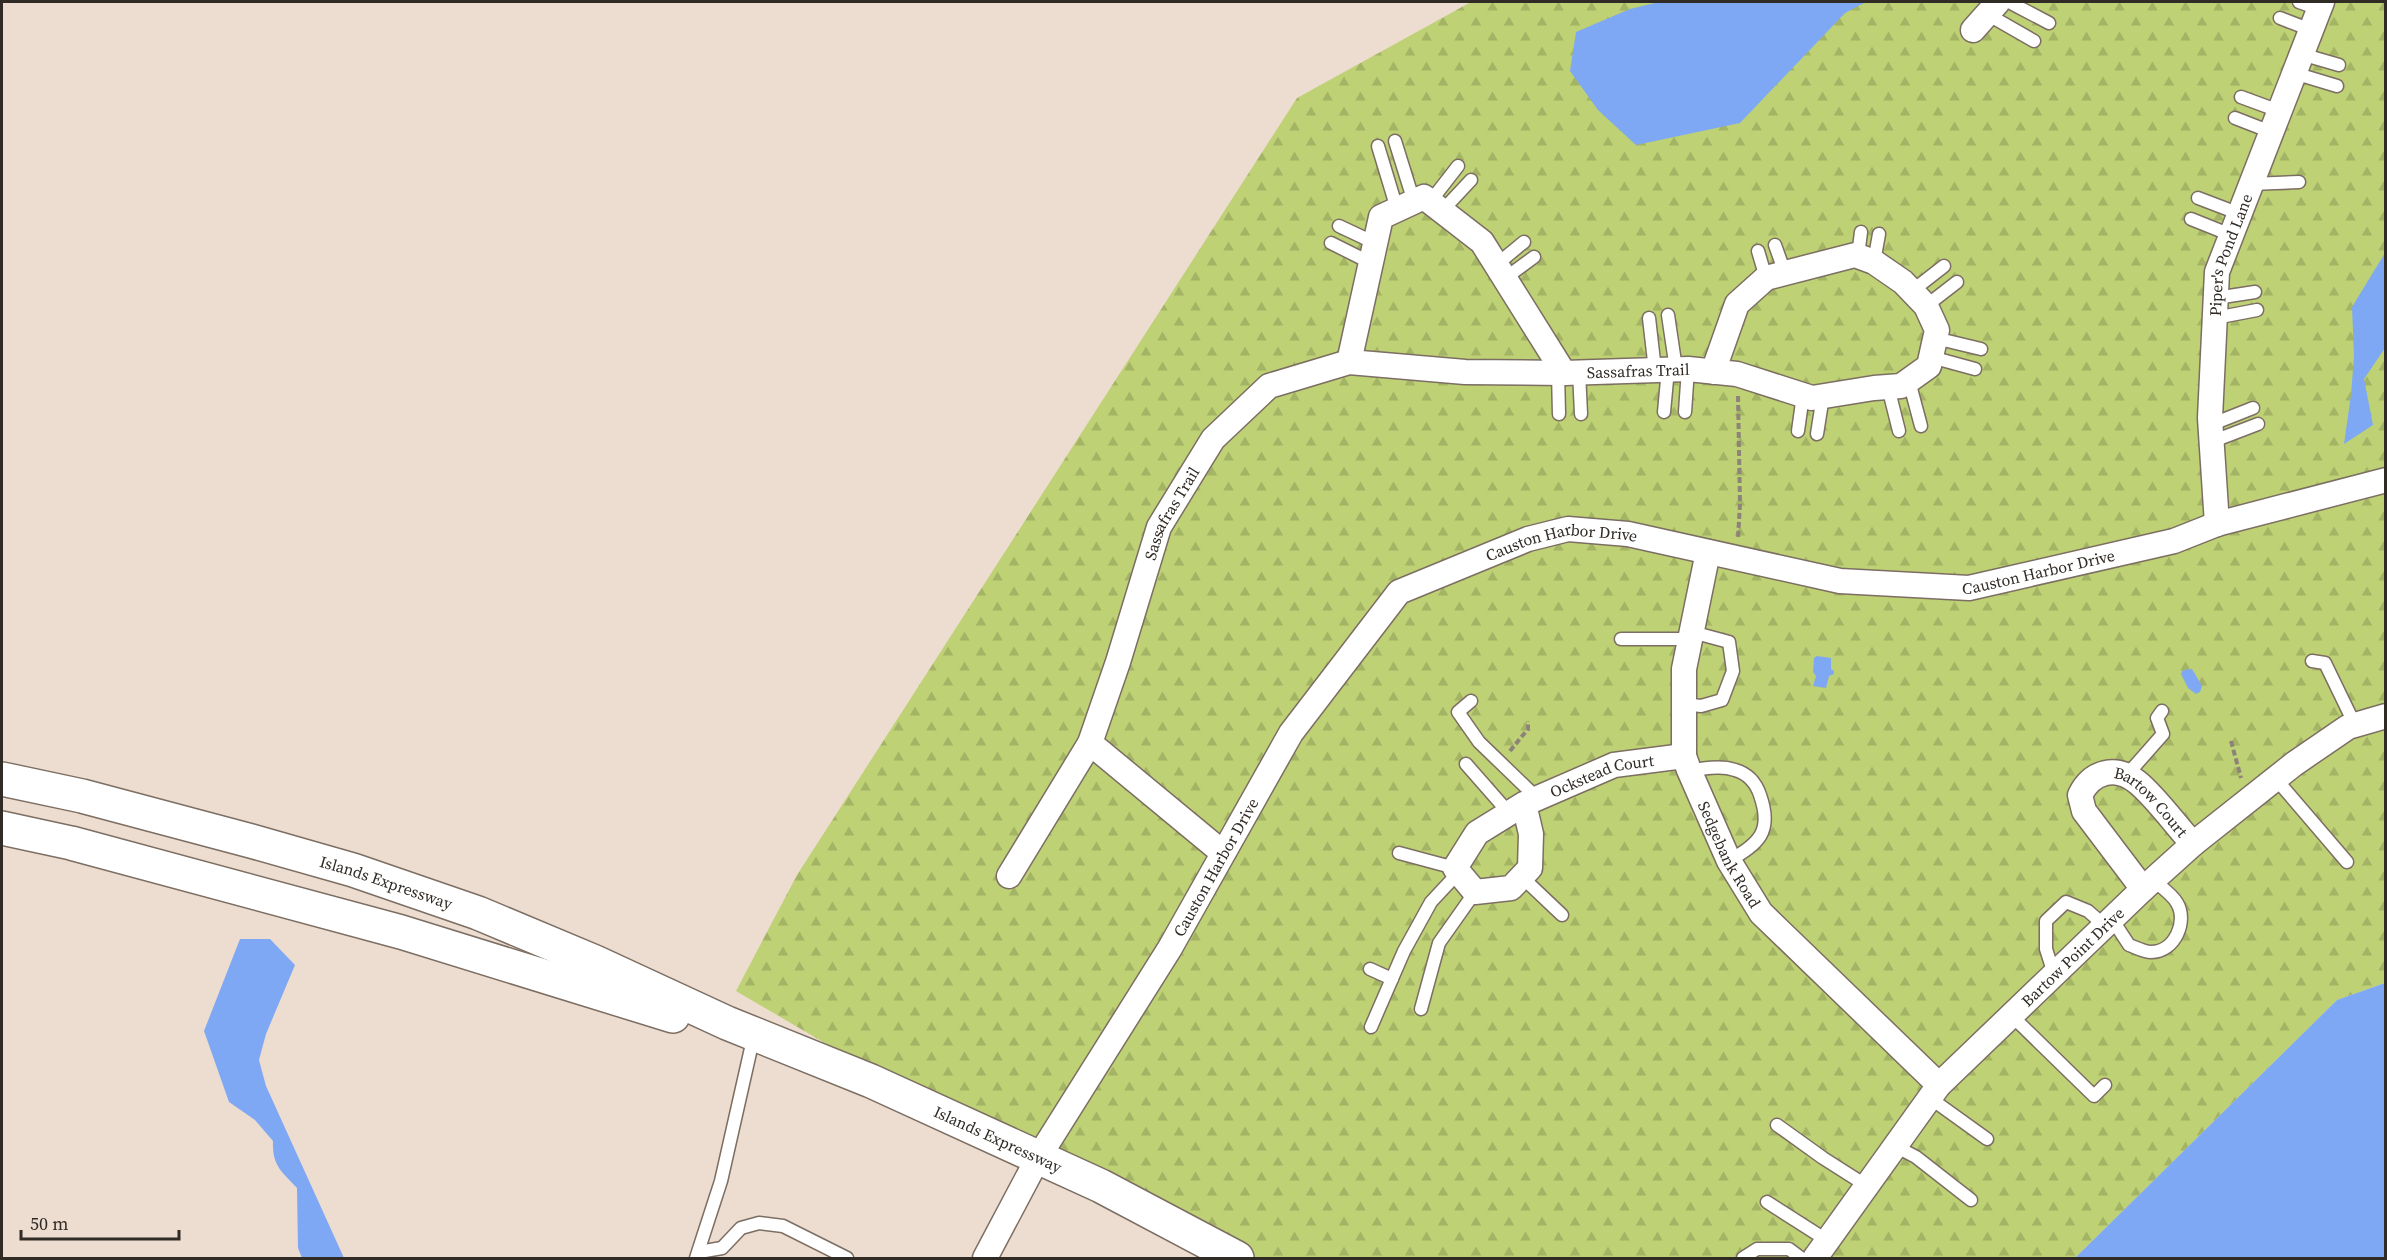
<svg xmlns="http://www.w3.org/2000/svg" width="2387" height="1260" viewBox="0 0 2387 1260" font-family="'Source Serif 4',serif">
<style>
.forest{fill:url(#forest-firs)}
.water{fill:#7ea8f3}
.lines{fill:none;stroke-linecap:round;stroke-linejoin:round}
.service-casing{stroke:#7c6e62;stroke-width:15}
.minor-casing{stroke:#7c6e62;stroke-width:27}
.primary-casing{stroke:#7c6e62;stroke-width:36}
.path{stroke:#8e837a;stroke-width:4;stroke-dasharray:6 3;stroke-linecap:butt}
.service{stroke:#fff;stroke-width:12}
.minor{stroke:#fff;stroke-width:24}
.primary{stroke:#fff;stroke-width:33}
.labels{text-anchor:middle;stroke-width:5;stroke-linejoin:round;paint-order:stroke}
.street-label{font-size:16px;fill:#312b26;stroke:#eddcd0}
</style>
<defs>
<pattern id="forest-firs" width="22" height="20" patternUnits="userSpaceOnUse" patternTransform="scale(1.5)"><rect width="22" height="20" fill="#bed175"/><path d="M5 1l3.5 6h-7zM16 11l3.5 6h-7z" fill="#a4b465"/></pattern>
</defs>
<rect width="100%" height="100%" fill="#eddcd0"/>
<polygon class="forest" points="1471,2 2385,2 2385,983 2337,1000 2075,1258 1252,1258 905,1090 736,991 797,875 1297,98"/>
<g class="water">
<polygon points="1659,2 1866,2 1845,13 1740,123 1636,145 1598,110 1570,71 1576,32 1630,9"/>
<polygon points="2385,253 2385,348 2364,379 2373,425 2344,444 2351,395 2354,356 2352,307"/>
<polygon points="1817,656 1831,658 1831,669 1834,671 1834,674 1829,676 1826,688 1813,686 1816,676 1813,672 1814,658"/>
<polygon points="2192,669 2202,686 2200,692 2196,694 2188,688 2181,674 2183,670"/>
<path d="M240,939H270L295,965L266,1034L259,1060L266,1086L344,1258H302L298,1248L297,1188C281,1171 272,1165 273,1141L255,1120L229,1102L204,1031Z"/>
<polygon points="2385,983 2385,1258 2075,1258 2337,1000"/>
</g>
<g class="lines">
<defs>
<g id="service">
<polyline points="2009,2 2049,23"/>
<polyline points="2299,2 2319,9"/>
<polyline points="1987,14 2034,41"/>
<polyline points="2280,18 2311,30"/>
<polyline points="2301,54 2339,65"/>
<polyline points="2294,73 2337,86"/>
<polyline points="2241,97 2279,111"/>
<polyline points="2235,118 2271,132"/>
<polyline points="1395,141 1414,202"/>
<polyline points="1378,146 1397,209"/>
<polyline points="2251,184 2299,182"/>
<polyline points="2198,198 2240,214"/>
<polyline points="1430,202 1458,166"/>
<polyline points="1442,211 1471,180"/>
<polyline points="2191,219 2231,235"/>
<polyline points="1339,226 1375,243"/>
<polyline points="1331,243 1371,263"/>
<polyline points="1775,245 1785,273"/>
<polyline points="1758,251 1766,278"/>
<polyline points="1858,256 1861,232"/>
<polyline points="1874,262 1879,234"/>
<polyline points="1496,265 1524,242"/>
<polyline points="1504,279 1534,257"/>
<polyline points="1912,291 1944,266"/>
<polyline points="2216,298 2255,292"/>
<polyline points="1926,306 1957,282"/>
<polyline points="1668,315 1676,369"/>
<polyline points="1649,318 1655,370"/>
<polyline points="2215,318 2257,310"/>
<polyline points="1935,338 1981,349"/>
<polyline points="1931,357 1975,369"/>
<polyline points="1558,372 1559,414"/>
<polyline points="1579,372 1581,414"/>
<polyline points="1909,381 1921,426"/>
<polyline points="1888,387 1899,431"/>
<polyline points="1664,412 1668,369"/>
<polyline points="1685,412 1688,369"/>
<polyline points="2210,425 2253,408"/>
<polyline points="1798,431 1803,395"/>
<polyline points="1817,434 1823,396"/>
<polyline points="2211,442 2258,424"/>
<polyline points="1621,639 1690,639"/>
<polyline points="2312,661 2325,663 2355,725"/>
<polyline points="1471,701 1458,712 1479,742 1537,798"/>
<polyline points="1684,704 1701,706 1722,700 1733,671 1729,642 1692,632"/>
<polyline points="1466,764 1509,813"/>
<path d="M1689,770C1704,769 1721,765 1735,770C1749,774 1756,783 1760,795C1773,832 1759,843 1729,861"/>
<polyline points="2126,776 2163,734 2157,718 2162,711"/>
<polyline points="2276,779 2347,862"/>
<polyline points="1399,853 1455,868"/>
<polyline points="1522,877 1562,915"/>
<path d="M2112,919L2129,945C2135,947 2144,952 2151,952C2175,952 2188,921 2177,903C2172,894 2161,887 2153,880"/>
<polyline points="1370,969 1392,979"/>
<polyline points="2054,974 2046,949 2046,921 2066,902 2088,911 2105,926"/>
<polyline points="1421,1009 1439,943 1475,892"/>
<polyline points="2011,1015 2094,1096 2105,1085"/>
<polyline points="1371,1027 1404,951 1431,902 1459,872"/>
<polyline points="1930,1098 1987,1139"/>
<polyline points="1777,1125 1823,1158 1867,1186"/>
<polyline points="1895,1146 1916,1157 1971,1200"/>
<polyline points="1767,1202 1828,1241"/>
<polyline points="699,1252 722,1248 741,1228 759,1223 783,1226 847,1258"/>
<polyline points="696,1258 721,1181 754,1035"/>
<polyline points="1743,1258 1757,1249 1789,1249 1801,1258"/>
</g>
<g id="minor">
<polyline points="1973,30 1998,2"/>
<polyline points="1349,362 1381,217 1424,197 1482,242 1564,373"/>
<path id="s1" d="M2217,524L2210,418L2217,272L2322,2"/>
<path id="s2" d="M1708,552L1684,669V756L1689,770L1729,861L1761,913L1939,1085"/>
<polyline points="1090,743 1223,853"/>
<path id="s3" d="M1524,804L1531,834L1530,868L1511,888L1475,892L1455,868L1477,833L1524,804L1614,765L1684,756"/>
<path id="s4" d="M1009,876L1090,743L1118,662L1159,527L1213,439L1269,386L1349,362L1465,372L1564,373L1688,369L1737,374L1812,398L1874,388L1901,386L1929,366L1937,330L1926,306L1903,282L1874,262L1855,255L1766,278L1737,304L1713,372"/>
<path id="s5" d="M2143,889L2084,811L2080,795C2092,771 2116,765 2137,782C2155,796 2177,827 2193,844"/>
<path id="s6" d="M985,1258L1038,1158L1170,948L1291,733L1399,592L1528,539L1568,529L1628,534L1840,581L1969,588L2174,541L2217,524L2386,480"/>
<path id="s7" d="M1815,1258L1939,1085L2143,889L2193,844L2294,764L2348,727L2386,716"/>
</g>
<g id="primary">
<path id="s8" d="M2,779L82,796L251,841L353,870L478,913L595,962L727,1023L871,1081L1101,1186L1237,1258"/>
<polyline points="2,828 71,843 401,932 673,1016"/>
</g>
</defs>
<use href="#service" class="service-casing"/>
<use href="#minor" class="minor-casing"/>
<use href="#primary" class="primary-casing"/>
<g class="path">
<polyline points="1738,396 1740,504 1738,538"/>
<polyline points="2231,741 2241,778"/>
<polyline points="1510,751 1528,729 1528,721"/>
</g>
<use href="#service" class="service"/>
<use href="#minor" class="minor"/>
<use href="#primary" class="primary"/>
</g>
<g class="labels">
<g class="street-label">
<text dy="6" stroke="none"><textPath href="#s1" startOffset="272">Piper's Pond Lane</textPath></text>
<text dy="6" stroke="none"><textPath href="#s4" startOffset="936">Sassafras Trail</textPath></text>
<text dy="6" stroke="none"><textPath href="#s4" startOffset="400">Sassafras Trail</textPath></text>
<text dy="6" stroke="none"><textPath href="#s6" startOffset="958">Causton Harbor Drive</textPath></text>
<text dy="6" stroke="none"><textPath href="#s6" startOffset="1444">Causton Harbor Drive</textPath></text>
<text dy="6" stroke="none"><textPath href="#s3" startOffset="340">Ockstead Court</textPath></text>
<text dy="6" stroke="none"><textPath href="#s5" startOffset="206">Bartow Court</textPath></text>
<text dy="6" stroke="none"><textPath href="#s2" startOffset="315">Sedgebank Road</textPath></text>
<text dy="6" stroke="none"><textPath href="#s6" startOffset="454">Causton Harbor Drive</textPath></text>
<text dy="6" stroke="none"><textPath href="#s8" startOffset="398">Islands Expressway</textPath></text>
<text dy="6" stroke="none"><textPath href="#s7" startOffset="398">Bartow Point Drive</textPath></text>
<text dy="6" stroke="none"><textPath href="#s8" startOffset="1062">Islands Expressway</textPath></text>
</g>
</g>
<rect width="2387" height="1260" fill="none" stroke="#312b26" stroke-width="6"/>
<path d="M21 1230v9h158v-9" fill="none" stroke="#312b26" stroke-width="3"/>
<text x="30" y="1230" font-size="18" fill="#312b26" stroke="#eddcd0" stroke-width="4.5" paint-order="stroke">50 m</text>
</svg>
